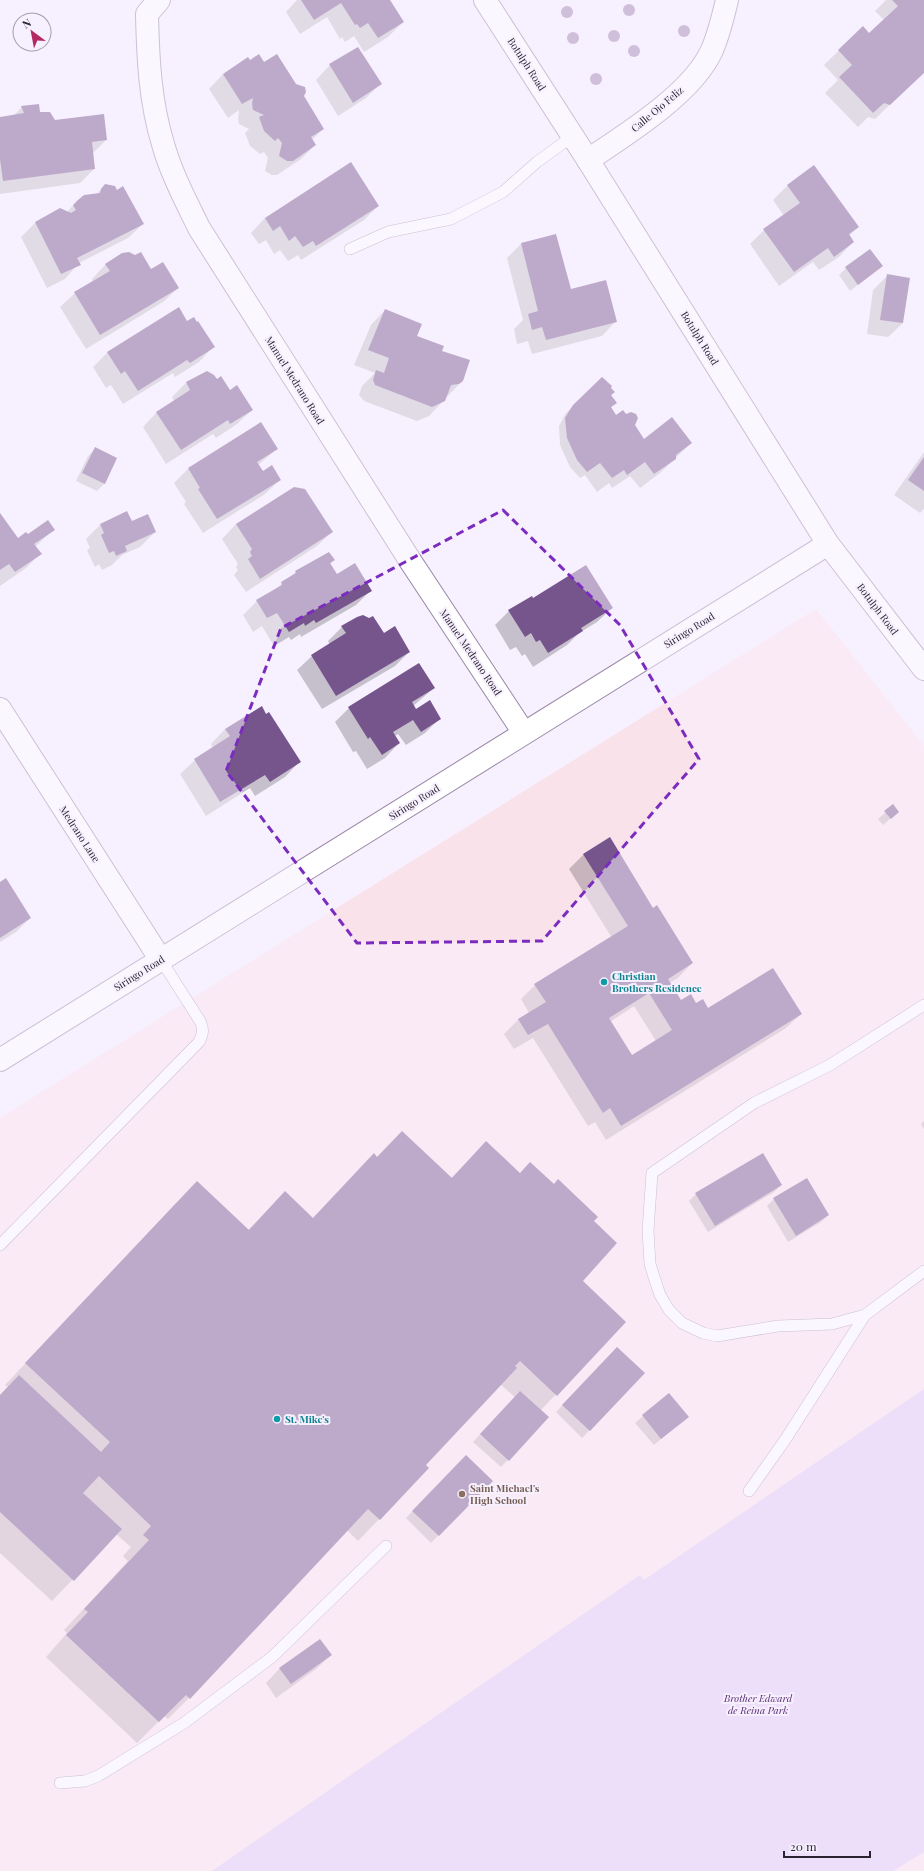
<svg xmlns="http://www.w3.org/2000/svg" width="924" height="1871" font-family="'Playfair Display',serif">
	<style>
		.education { fill: #fae2eb }
		.green { fill: #e0c7f4 }
		.shadow { fill: #0003; fill-rule: evenodd }
		.building { fill: #76558d; fill-rule: evenodd }
		.lines { fill: none; stroke-linecap: round; stroke-linejoin: round }
		.lane-casing { stroke: #9886a5; stroke-width: 12 }
		.street-casing { stroke: #9886a5; stroke-width: 24 }
		.secondary-casing { stroke: #9886a5; stroke-width: 24 }
		.lane { stroke: #fff; stroke-width: 11 }
		.street { stroke: #fff; stroke-width: 22 }
		.secondary { stroke: #fff; stroke-width: 22 }
		.tree { fill: #9f83b2 }
		.marked { fill: none; stroke: #7b2cbf; stroke-width: 3; stroke-dasharray: 8 5; stroke-linejoin: round }
		.culture-dot { fill: #0f9aa8; stroke: #f7f0fe; stroke-width: 1.5 }
		.education-dot { fill: #8d6e63; stroke: #f7f0fe; stroke-width: 1.5 }
		.labels { text-anchor: middle; dominant-baseline: central; stroke-width: 4; stroke-linejoin: round; paint-order: stroke }
		.street-label { font-size: 10px; fill: #2b2430; stroke: #f7f0fe }
		.culture-label { font-size: 10px; font-weight: bold; fill: #0d838f; stroke: #f7f0fe; text-anchor: start }
		.education-label { font-size: 10px; font-weight: bold; fill: #785e54; stroke: #f7f0fe; text-anchor: start }
		.park-label { font-size: 10px; font-style: italic; fill: #572a73; stroke: #f7f0fe }
	</style>
	<rect width="100%" height="100%" fill="#f7f0fe"/>
	<path class="education" d="M816 609 924 746V1871H0V1118Z"/>
	<path class="green" d="M924 1389V1852L893 1871H212L640 1575 644 1580Z"/>
	<path class="shadow" d="M297 0H389L403 22 388 37 364 52 354 36 345 42 342 37 340 39 327 17 300 34 286 12Z
		M886 0H924V72L875 119 868 117 858 127 825 93 838 80 824 65 863 27 869 34 884 20 875 11Z
		M249 62 264 63 303 96 323 129 312 140 315 145 301 159 277 175H272L265 171 268 158 264 152 260 154 250 146 245 133 249 129 239 124 238 119 239 110 228 118 209 89 223 74Z
		M330 65 380 84 366 98 338 116 316 80Z
		M22 107 106 140 92 154 94 169 80 183 0 194V118L13 116Z
		M351 164 378 206 364 220 301 260 298 255 288 261 280 250 274 254 266 240 259 244 251 233 265 218Z
		M105 185 143 224 128 238 79 263 65 279 47 288 21 237 35 223 60 209 67 212 78 200 96 195Z
		M788 185 858 227 849 236 853 242 839 257 819 270 813 262 779 286 750 244 764 230 784 216 773 200Z
		M555 235 570 290 616 321 602 336 532 354 528 341 517 344 514 329 523 320 507 258 521 244Z
		M106 264 151 270 178 288 163 302 86 349 60 307 75 293 93 282 92 279Z
		M882 266 850 291 839 275 846 268Z
		M887 276 903 323 888 337 867 334 873 290Z
		M179 309 187 322 213 347 199 362 175 377 173 373 123 404 111 385 106 388 93 367 107 353Z
		M385 310 416 336 441 351 462 381 429 416 417 421 364 401 359 395 362 386 375 373 354 365 371 325Z
		M207 372 252 410 237 424 216 438 213 434 166 464 143 427 157 412 174 401 172 397 186 383Z
		M610 388 614 392 611 396 616 402 610 408 616 416 635 414 637 421 634 425 643 441 691 443 660 473 640 488 630 476 612 488 609 483 597 492 585 475 580 478 570 467 560 445 559 426 566 413 583 396Z
		M95 449 104 484 97 491 76 481 88 456Z
		M277 449 258 465 262 472 280 480 265 494 203 533 184 504 186 502 174 483 188 469Z
		M924 452V509L920 513 894 495Z
		M294 488 332 532 317 546 246 592 234 575 238 570 236 567 238 564 222 539 236 524Z
		M127 513 132 523 155 532 140 547 122 555 112 565 102 570 99 564 95 567 87 550 90 548 86 539 100 525Z
		M0 514 17 539 53 530 35 547 40 554 26 568 0 586Z
		M334 560 330 564 337 575 370 591 356 605 301 637 300 634 291 640 289 637 274 646 262 626 253 632 243 615 257 601 273 591 296 572Z
		M533 600 612 608 597 622 579 633 567 645 533 667 525 654 522 656 516 647 510 650 495 625 509 611Z
		M342 627 383 634 409 652 395 666 322 709 297 670 312 656 330 645 328 641Z
		M434 688 413 706 416 711 440 718 425 733 406 745 398 734 395 736 399 743 385 758 367 769 356 751 353 752 335 722 349 708Z
		M225 729 299 762 285 777 255 796 250 788 206 816 180 774 195 760 213 748 211 744Z
		M893 806 898 812 883 825 878 819Z
		M584 854 653 909 692 963 678 978 669 983 681 1001 696 1004 708 1009 801 1014 786 1028 606 1140 595 1122 588 1126 533 1038 514 1049 504 1034 518 1020 529 1013 521 999 535 985 612 938 569 869ZM634 1006 656 1041 632 1056 610 1022Z
		M0 883 30 918 16 932 0 942Z
		M924 1121V1129L921 1124Z
		M486 1143 519 1174 592 1221 581 1281 625 1322 540 1411 548 1417 501 1467 473 1442 515 1397 500 1384 424 1465 428 1468 358 1541 347 1530 189 1698 168 1719 164 1716 137 1743 46 1657 67 1633 64 1630 128 1561 123 1556 131 1547 116 1534 52 1601 0 1553V1395L8 1387 5 1385 176 1203 248 1230 264 1214 312 1219 353 1176 377 1158 451 1178Z
		M781 1185 774 1192 708 1232 689 1201 696 1194Z
		M774 1199 828 1215 821 1222 788 1242 767 1206Z
		M610 1355 644 1373 582 1438 556 1412Z
		M669 1394 687 1417 654 1445 635 1423Z
		M466 1456 491 1481 431 1543 406 1518Z
		M331 1655 316 1669 276 1698 266 1683 280 1668Z"/>
	<path class="building" d="M301 0H390L404 22 378 38 368 23 360 28 357 24 355 25 341 3 314 20Z
		M892 0H924V73L890 105 884 103 873 113 839 77 852 65 838 50 863 26 869 33 898 6Z
		M358 47 382 84 353 103 329 64Z
		M259 54 264 62 277 54 296 84 305 87 306 92 304 96 324 129 311 137 316 145 293 161H287L279 156 282 143 278 138 275 141 264 131 259 117 264 115 253 110 252 104 253 98 242 104 223 74 248 57 250 60Z
		M39 104 40 112H50L55 120 104 114 107 140 92 142 95 169 3 181 0 159V117L24 113 21 106Z
		M351 162 379 206 316 246 313 241 303 247 295 236 289 241 280 226 273 231 265 218Z
		M814 165 859 227 849 234 854 242 834 257 828 248 794 272 763 229 800 203 787 185Z
		M105 184 115 186 117 190 123 186 144 224 77 258 81 265 61 274 35 222 60 208 71 213 76 210 73 205 78 200 84 195 100 193 101 189Z
		M556 234 571 289 606 280 617 322 546 340 542 327 532 330 528 314 538 311 521 243Z
		M870 249 883 266 858 285 845 267Z
		M129 252 135 255 141 252 151 269 163 262 179 288 100 335 74 292 110 271 105 264 122 253Z
		M887 274 910 278 903 323 880 320Z
		M179 307 187 321 194 317 197 322 198 321 215 347 190 363 187 360 138 391 125 371 121 374 107 352Z
		M385 309 422 324 417 336 444 346 442 351 470 360 463 381 459 384 451 385 445 401 432 407 375 385 373 380 376 370 384 373 389 358 368 350Z
		M207 371 214 375 217 379 221 376 230 390 237 385 253 410 230 424 228 420 181 450 156 412 190 390 186 382Z
		M602 377 612 386 611 388 615 392 611 395 617 403 611 407 616 415 623 410 626 414 631 412 636 414 638 418 635 425 644 439 672 417 692 443 676 455V459L654 474 645 462 627 475 624 470 612 478 600 463 587 472 577 460 567 438 565 418 573 405Z
		M261 422 278 449 257 462 263 471 272 465 281 480 217 519 198 489 200 488 188 468Z
		M95 447 117 458 105 484 82 473Z
		M924 457V491L908 480Z
		M294 487 305 489 333 532 260 579 248 559 252 556 250 552 252 549 236 524Z
		M127 511 132 521 148 514 156 532 125 546 127 551 116 556 114 551 109 553 101 535 104 533 100 524Z
		M0 513 18 538 26 532 28 534 48 520 55 530 34 544 42 554 15 572 9 564 0 570Z
		M329 552 335 560 330 563 337 574 355 563 372 591 316 623 314 620 305 626 304 623 289 632 277 613 267 618 256 600 282 585 281 582 296 573 295 571Z
		M586 565 613 608 581 628 583 631 548 653 540 640 536 642 531 633 525 637 508 610 532 596 533 598Z
		M363 615 369 618 373 616 384 633 395 626 410 652 336 696 311 655 346 633 341 626 357 617Z
		M419 663 435 688 412 702 416 709 430 700 441 719 421 732 413 720 393 732 400 743 382 755 370 737 368 739 348 707Z
		M262 706 266 714 269 712 301 762 270 782 265 775 220 802 194 759 230 736 225 729Z
		M893 804 899 812 891 819 884 811Z
		M610 837 653 908 657 905 693 963 668 979 681 1000 691 994 696 1003 703 999 708 1008 773 968 802 1014 621 1126 610 1108 603 1113 548 1024 528 1035 518 1019 546 1002 534 984 628 926 583 854ZM649 993 672 1030 632 1055 609 1018Z
		M6 878 31 918 0 938V882Z
		M402 1131 452 1178 486 1141 520 1173 530 1162 554 1184 558 1179 598 1217 594 1221 617 1243 583 1281 626 1322 557 1396 520 1361 515 1366 517 1368 426 1465 429 1468 380 1520 368 1509 190 1699 186 1695 159 1722 66 1635 88 1612 84 1609 149 1540 143 1535 151 1526 99 1476 83 1493 122 1529 74 1581 0 1512V1395L19 1375 101 1452 110 1442 25 1363 197 1181 249 1230 285 1191 313 1218 374 1153 377 1157Z
		M763 1153 782 1185 715 1226 695 1193Z
		M807 1178 829 1215 796 1236 773 1198Z
		M617 1347 645 1373 590 1431 562 1405Z
		M520 1391 549 1417 509 1461 480 1434Z
		M669 1393 689 1417 661 1439 642 1415Z
		M466 1455 493 1481 439 1536 412 1511Z
		M320 1639 332 1655 291 1684 279 1668Z"/>
	<g class="lines">
		<g class="lane-casing">
			<path id="lane" d="M350 249 388 232 451 219 503 192 537 162 573 136
				M924 1005 830 1065 754 1103 652 1173 648 1231 650 1264 655 1280 660 1295 669 1310 682 1323 703 1333 717 1336 778 1326 832 1324 865 1315 924 1271
				M0 1245 199 1042C203 1034 204 1029 200 1021L161 960
				M749 1491 785 1440 865 1315
				M60 1783 85 1781 98 1776 184 1723 272 1657 386 1546"/>
		</g>
		<g class="street-casing">
			<path id="street" d="M159 0 147 14C148 58 150 102 163 144 171 173 186 201 199 228L411 562 524 733
				M588 160C627 134 693 93 712 50 719 34 723 17 727 0
				M0 709 161 960"/>
		</g>
		<g class="secondary-casing">
			<path id="secondary" d="M485 0 588 160 828 544 924 669
				M0 1060 828 544"/>
		</g>
		<use href="#lane" class="lane"/>
		<use href="#street" class="street"/>
		<use href="#secondary" class="secondary"/>
	</g>
	<g class="tree">
		<circle cx="629" cy="10" r="6"/>
		<circle cx="567" cy="12" r="6"/>
		<circle cx="684" cy="31" r="6"/>
		<circle cx="614" cy="36" r="6"/>
		<circle cx="573" cy="38" r="6"/>
		<circle cx="634" cy="51" r="6"/>
		<circle cx="596" cy="79" r="6"/>
	</g>
	<path d="M0 0H924V1871H0ZM503 510 620 625 699 759 542 941 357 943 226 771 281 628Z" fill="#f7f0fe" fill-opacity=".55" fill-rule="evenodd"/>
	<path class="marked" d="M503 510 620 625 699 759 542 941 357 943 226 771 281 628Z"/>
	<g class="culture-dot">
		<circle cx="604" cy="982" r="4"/>
		<circle cx="277" cy="1419" r="4"/>
	</g>
	<circle class="education-dot" cx="462" cy="1494" r="4"/>
	<g class="labels">
		<g class="street-label">
			<text transform="translate(527 64) rotate(57)">Botulph Road</text>
			<text transform="translate(657 109) rotate(-40)">Calle Ojo Feliz</text>
			<text transform="translate(700 338) rotate(58)">Botulph Road</text>
			<text transform="translate(295 380) rotate(58)">Manuel Medrano Road</text>
			<text transform="translate(878 609) rotate(53)">Botulph Road</text>
			<text transform="translate(689 630) rotate(-32)">Siringo Road</text>
			<text transform="translate(471 652) rotate(56)">Manuel Medrano Road</text>
			<text transform="translate(414 802) rotate(-32)">Siringo Road</text>
			<text transform="translate(80 834) rotate(57)">Medrano Lane</text>
			<text transform="translate(139 973) rotate(-32)">Siringo Road</text>
		</g>
		<g class="culture-label">
			<text x="612" y="976">Christian<tspan x="612" dy="12">Brothers Residence</tspan></text>
			<text x="285" y="1419">St. Mike's</text>
		</g>
		<g class="education-label">
			<text x="470" y="1488">Saint Michael's<tspan x="470" dy="12">High School</tspan></text>
		</g>
		<g class="park-label">
			<text x="758" y="1698">Brother Edward<tspan x="758" dy="12">de Reina Park</tspan></text>
		</g>
	</g>
	<g transform="translate(32 32) rotate(328)"><circle r="19" fill="#f7f0fe" stroke="#a59eac"/>
	<path d="M0-3L7 15L0 10L-7 15Z" fill="#b42862"/>
	<text y="-6" font-size="11" font-weight="bold" text-anchor="middle" fill="#2b2430">N</text>
	</g>
	<path d="M784 1851v6h86v-6" fill="none" stroke="#2b2430" stroke-width="2"/>
	<text x="790" y="1851" font-size="12" fill="#2b2430" stroke="#f7f0fe" stroke-width="3" paint-order="stroke">20 m</text>
</svg>
